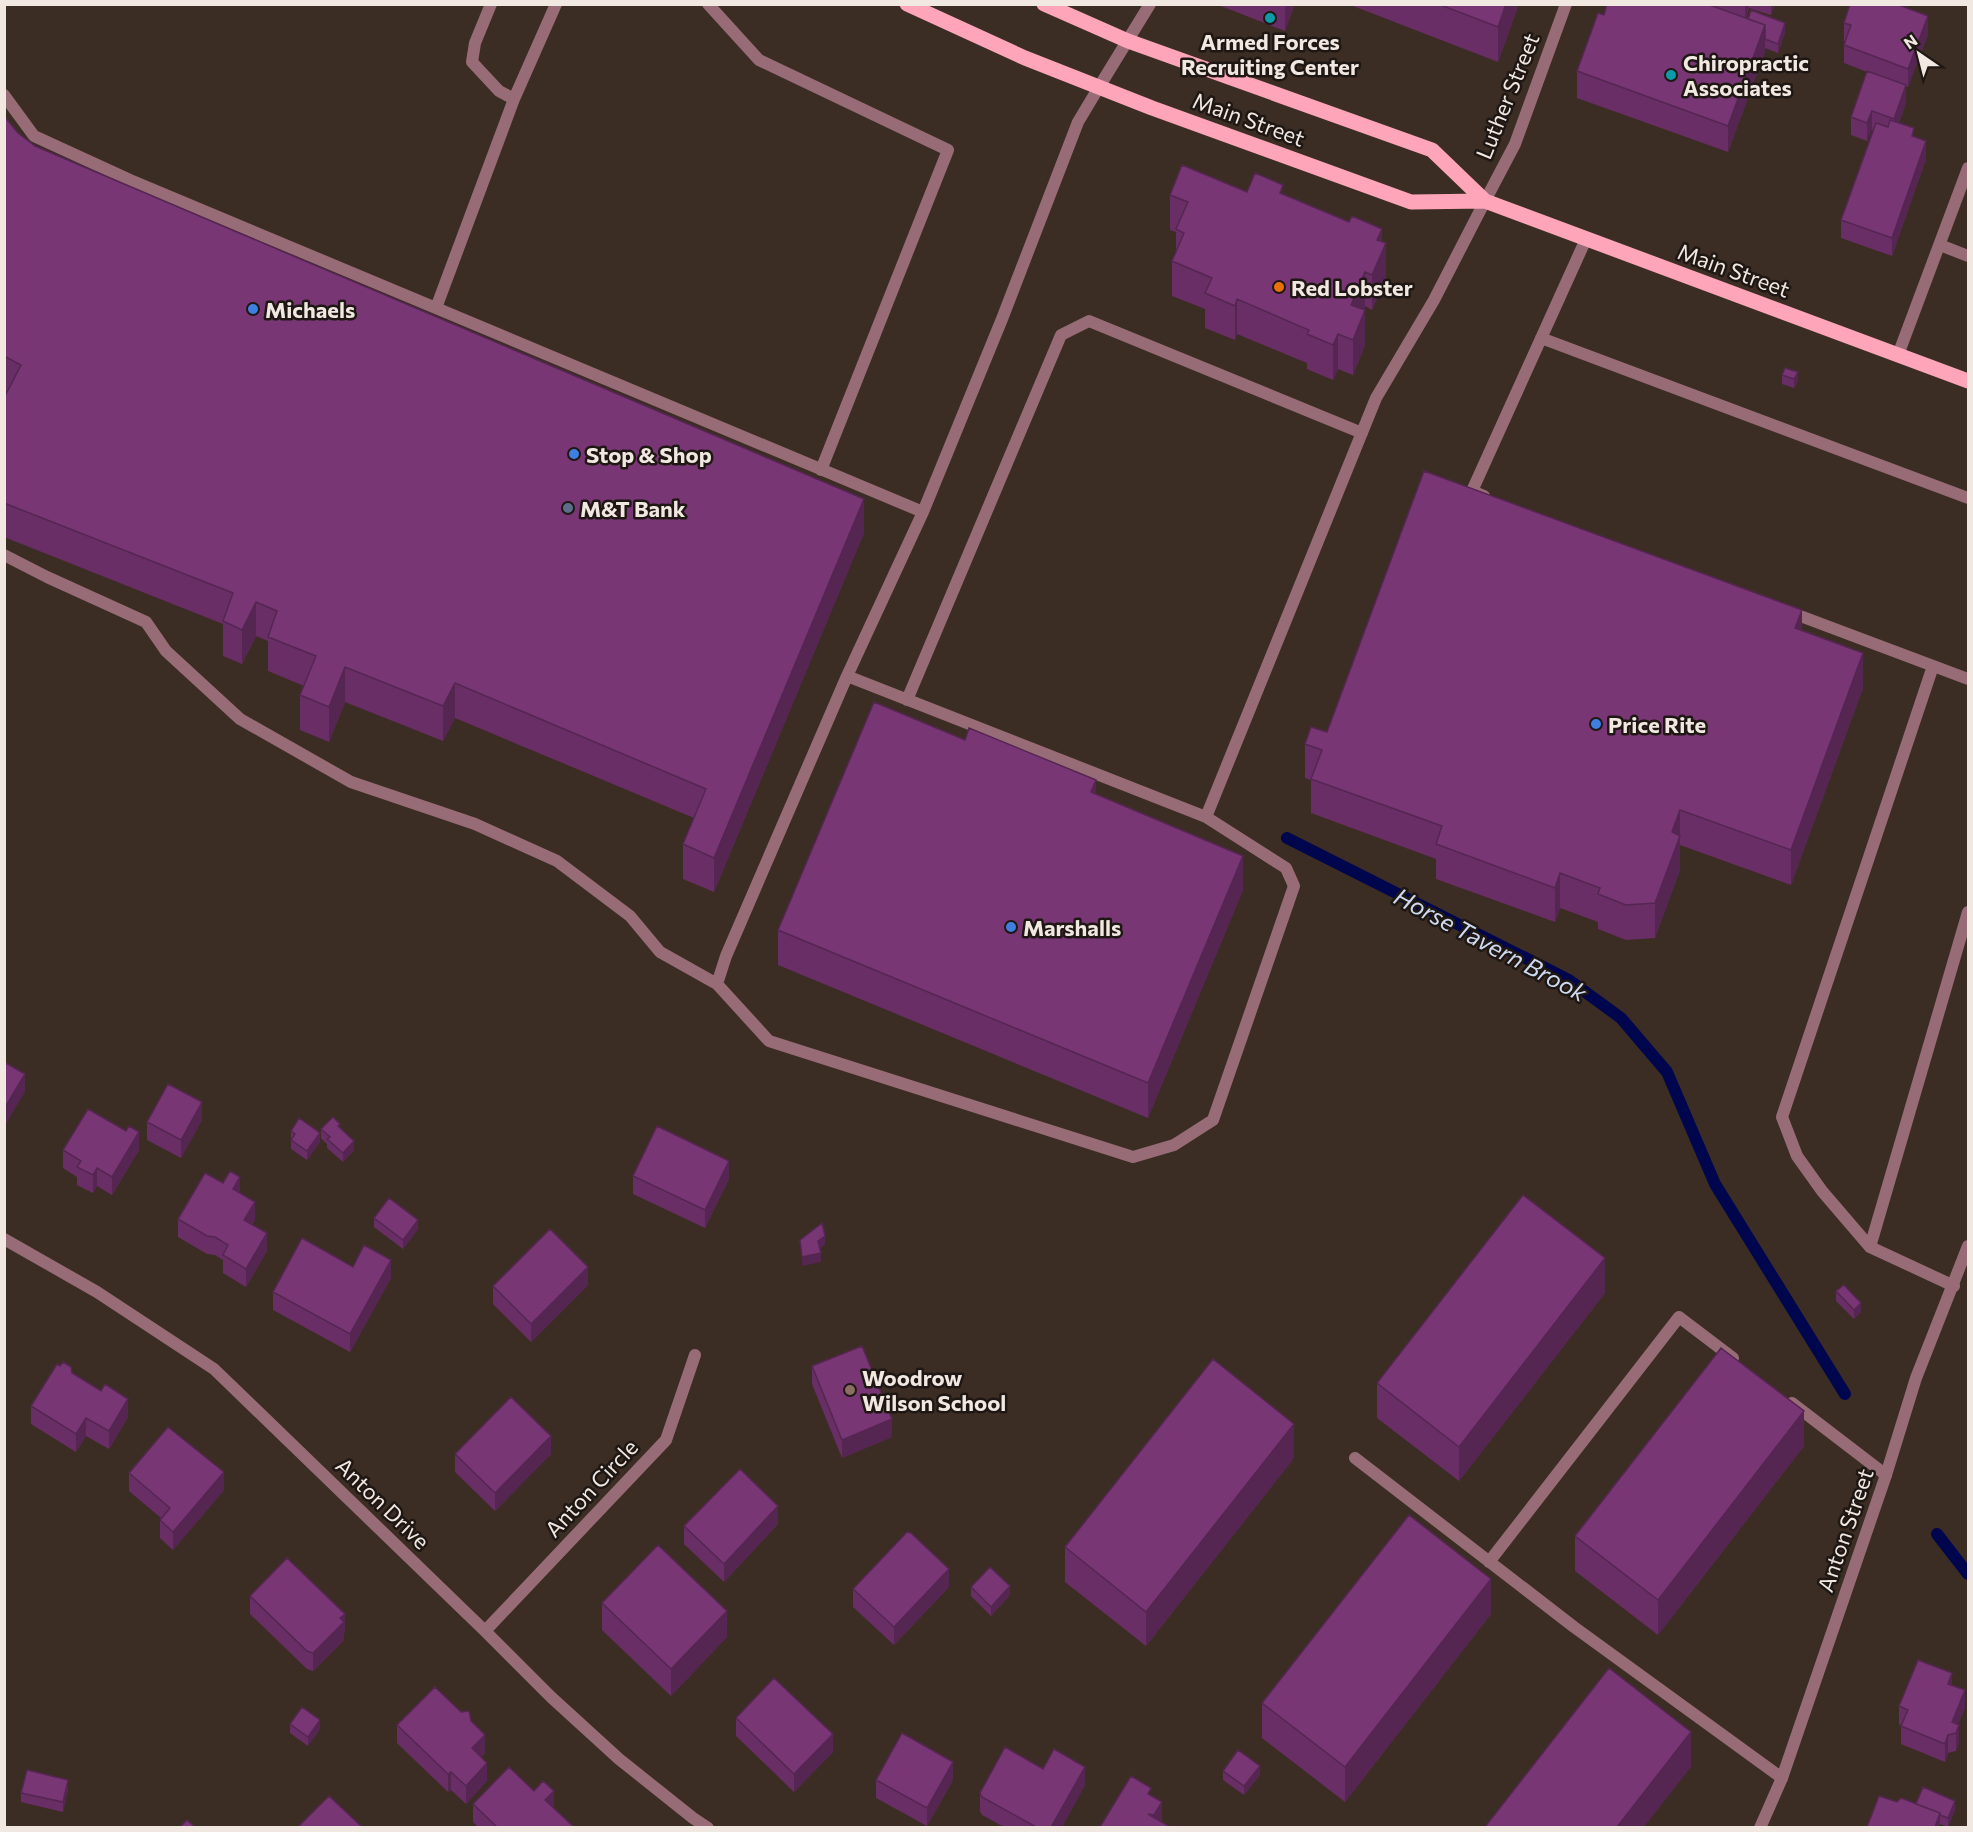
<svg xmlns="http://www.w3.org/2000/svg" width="1973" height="1832" font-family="Commissioner,sans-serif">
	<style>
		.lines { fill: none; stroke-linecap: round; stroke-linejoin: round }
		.stream { stroke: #00064d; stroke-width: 12 }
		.service { stroke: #986c76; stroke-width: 12 }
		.minor { stroke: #986c76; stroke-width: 12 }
		.tertiary { stroke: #986c76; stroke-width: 12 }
		.primary { stroke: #fea5ba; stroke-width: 15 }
		.wall { fill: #682e65 }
		.shaded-wall { fill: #552652 }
		.building { fill: #793675; stroke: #552652; stroke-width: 1.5 }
		.culture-dot { fill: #0f9aa8; stroke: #1e1713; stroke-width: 2 }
		.food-dot { fill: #e8710a; stroke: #1e1713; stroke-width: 2 }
		.shop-dot { fill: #3f7fe0; stroke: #1e1713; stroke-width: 2 }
		.service-dot { fill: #5c6f8a; stroke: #1e1713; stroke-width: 2 }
		.education-dot { fill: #8d6e63; stroke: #1e1713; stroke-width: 2 }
		.labels { text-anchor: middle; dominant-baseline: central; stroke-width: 5; stroke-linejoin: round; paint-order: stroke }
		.poi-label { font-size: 22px; font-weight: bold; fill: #f1e8e2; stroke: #1e1713; text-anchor: start }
		.street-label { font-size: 22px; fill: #f1e8e2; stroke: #1e1713 }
		.water-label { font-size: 24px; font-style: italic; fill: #cdd9ed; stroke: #1e1713 }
	</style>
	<rect width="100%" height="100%" fill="#3c2d24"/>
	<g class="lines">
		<path class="stream" d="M1287 838 1569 980 1621 1018 1667 1072 1715 1184 1845 1394
			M1937 1534 1968 1574"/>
		<path class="service" d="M491 4 475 43 472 62 499 91 514 99
			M708 4 759 60 948 150 821 470
			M1099 87 1078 122 1002 319 923 512 847 676 726 956 717 984 769 1041 1133 1157 1174 1145 1213 1120 1294 886 1286 868 1206 817
			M4 95 34 136 130 180 923 512
			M1940 245 1968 256
			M436 308 514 99 556 4
			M1541 338 1968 498
			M1484 496 1472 491 1586 239
			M4 555 47 577 146 622 166 651 240 719 351 782 475 824 557 861 630 916 660 952 717 984
			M1787 611 1968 679
			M1933 666 1782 1117 1797 1156 1822 1191 1870 1247 1954 1286
			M847 676 1206 817 1376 398 1434 300 1485 201
			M907 700 1061 335 1089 321 1362 433
			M1870 1247 1968 912
			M1792 1403 1886 1475
			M1355 1458 1574 1627 1782 1778
			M1489 1562 1679 1317 1733 1358"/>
		<path class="minor" d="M1099 87 1150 4
			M1485 201 1515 144 1566 4
			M1898 355 1968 168
			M4 1239 97 1292 214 1369 485 1631 551 1697 619 1759 693 1818 708 1828
			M485 1631 666 1440 695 1355"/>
		<path class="tertiary" d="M1760 1828 1782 1778 1886 1475 1916 1378 1968 1246"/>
		<path class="primary" d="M907 4 1025 58 1152 108 1411 202 1485 201 1968 381
			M1044 4 1128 41 1432 150 1485 201"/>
	</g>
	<path class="wall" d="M1216 4H1295L1285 31Z
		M1348 4H1519L1498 62Z
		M1607 4H1775L1771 15 1749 8 1746 18 1785 32 1778 53 1765 48V52L1728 152 1577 98V71L1604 15Z
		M1844 23 1928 34 1908 87 1906 86V103L1899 123 1914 137 1926 159 1892 256 1841 238V220L1873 130 1872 129 1867 141 1851 135V117L1867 72 1844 63V45L1845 41H1844Z
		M4 116 18 133 35 146 864 533 714 892 683 879V844L694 818 455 718 443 741 345 702 329 742 317 737 300 730V695L304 686 268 671V641L256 636 242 664 223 656V624L4 537V398L8 392 4 390Z
		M1247 192 1283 194 1382 242 1386 278 1372 310 1365 306 1364 310 1365 345 1353 375 1338 369 1333 380 1307 369V363L1237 334 1235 340 1205 328V309L1172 296V261L1176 251V232L1170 230V195Z
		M1782 375 1798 381 1794 388 1782 384Z
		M1802 630 1863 688 1791 885 1680 845V870L1655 938 1626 940 1598 929V922L1560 908 1555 922 1436 879V859L1311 813V780L1305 778V744L1327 732Z
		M1243 890 1148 1118 778 965V930Z
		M202 1120 181 1158 147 1140V1122Z
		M321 1129H340L354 1150 343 1162 327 1148V1144L321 1138Z
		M291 1131 320 1142 307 1160 291 1149Z
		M63 1150H139L112 1195 97 1186 93 1193 77 1185V1177L63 1168Z
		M633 1176 729 1179 705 1228 633 1194Z
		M240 1193 255 1220 252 1225 267 1251 246 1287 223 1273V1260L215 1255 207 1254 178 1237V1219Z
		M374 1218 418 1229 403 1249 374 1227Z
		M391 1278 350 1352 273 1310V1292Z
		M588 1285 531 1342 493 1304V1286Z
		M1836 1291 1861 1312 1854 1319 1836 1301Z
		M1605 1293 1459 1481 1377 1418V1383Z
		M812 1366 892 1437 842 1458 812 1384Z
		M72 1373 128 1417 109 1449 86 1436 76 1452 31 1424V1406Z
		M1804 1446 1658 1635 1575 1571V1536Z
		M455 1454H551L495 1511 455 1472Z
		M1294 1458 1146 1646 1065 1582V1547Z
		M129 1473 224 1490 173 1550 160 1538V1520L161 1518 129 1491Z
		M778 1524 724 1582 684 1544V1526Z
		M949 1587 894 1645 853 1607V1589Z
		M971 1587 1010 1595 991 1616 971 1596Z
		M250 1596 345 1632 344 1633V1640L313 1671 307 1669 250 1614Z
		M602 1603 727 1637 671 1696 602 1630Z
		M1491 1614 1345 1802 1262 1738V1703Z
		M1952 1686 1965 1708 1958 1724 1959 1743 1956 1751 1948 1753 1945 1762 1901 1744V1725L1899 1724V1706Z
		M736 1718 833 1752 794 1792 736 1736Z
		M471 1721 485 1753 481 1757 487 1781 466 1804 451 1790 448 1792 397 1743V1725Z
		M290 1724 320 1729 308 1746 290 1733Z
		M1043 1769 1085 1785 1062 1827H1004L982 1815 980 1811V1793Z
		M1223 1771 1260 1775 1244 1795 1223 1780Z
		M876 1780H953L927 1826 876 1798Z
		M68 1789 63 1812 21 1802V1793Z
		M473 1804 554 1809 574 1827H478L473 1822Z
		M1916 1804 1955 1810 1948 1827 1940 1824V1827Z"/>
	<path class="shaded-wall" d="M1285 4H1295L1285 31Z
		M1506 4H1519L1498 62V27Z
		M1745 4H1749V8L1745 19Z
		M1771 4H1775L1771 15Z
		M1928 16V34L1908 87V69Z
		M1785 23V32L1778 53V44Z
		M1765 25V52L1728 152V126Z
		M1906 85V103L1894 137V119Z
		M1872 111V129L1867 141V123Z
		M1926 141V159L1892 256V238Z
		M1382 229V252L1386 243V278L1372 310V275L1377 240Z
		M1365 272V306L1351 339V305Z
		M1237 299V334L1235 340V306Z
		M1365 310V345L1353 375V340Z
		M1338 334V369L1333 380V345Z
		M1798 372V381L1794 388V379Z
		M864 499V533L714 892V858Z
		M256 602V636L242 664V630Z
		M1802 610V645L1795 628Z
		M1863 653V688L1791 885V850Z
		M345 667V702L329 742V707Z
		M455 683V718L443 741V706Z
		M1096 780V815L1091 792Z
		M1680 810V870L1655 938V903L1672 832Z
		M1243 856V890L1148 1118V1083Z
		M1560 873V908L1555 922V888Z
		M25 1074V1092L4 1127V1109Z
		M202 1102V1120L181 1158V1140Z
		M139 1132V1150L112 1195V1177Z
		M320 1133V1142L307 1160V1151Z
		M354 1141V1150L343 1162V1153Z
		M729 1161V1179L705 1228V1210Z
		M97 1168V1186L93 1193V1175Z
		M240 1177V1195L233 1189Z
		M255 1202V1220L244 1238V1220Z
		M418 1220V1229L403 1249V1240Z
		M267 1233V1251L246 1287V1269Z
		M825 1236V1245L818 1250V1241Z
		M821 1253V1262L802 1266V1257Z
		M1605 1258V1293L1459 1481V1447Z
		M391 1260V1278L350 1352V1334Z
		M588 1267V1285L531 1342V1324Z
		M1861 1303V1312L1854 1319V1310Z
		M128 1399V1417L109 1449V1431Z
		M1804 1411V1446L1658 1635V1600Z
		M86 1418V1436L76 1452V1434Z
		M892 1419V1437L842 1458V1440Z
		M1294 1424V1458L1146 1646V1612Z
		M551 1436V1454L495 1511V1493Z
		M224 1472V1490L173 1550V1532Z
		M778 1506V1524L724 1582V1564Z
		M949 1569V1587L894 1645V1627Z
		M1491 1579V1614L1345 1802V1767Z
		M1010 1586V1595L991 1616V1607Z
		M727 1611V1637L671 1696V1669Z
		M345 1614V1632L344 1633V1640L313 1671V1653Z
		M1952 1673V1691L1948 1684Z
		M1965 1690V1708L1954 1733 1952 1722Z
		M320 1720V1729L308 1746V1737Z
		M1959 1725V1743L1956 1751V1733Z
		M1691 1732V1767L1644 1827H1617Z
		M833 1734V1752L794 1792V1774Z
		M485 1735V1753L472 1766V1748Z
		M1948 1735V1753L1945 1762V1744Z
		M953 1762V1780L927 1826V1808Z
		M487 1763V1781L466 1804V1786Z
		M1260 1766V1775L1244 1795V1786Z
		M1085 1767V1785L1062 1827H1051Z
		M451 1772V1790L448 1792V1774Z
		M68 1780V1789L63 1812V1802Z
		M554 1791V1809L545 1800Z
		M1955 1801V1810L1948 1827V1818Z
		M1162 1802V1820L1158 1827H1154V1815Z
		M1940 1813V1827H1935Z"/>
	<path class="building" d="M1438 4H1506L1498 27Z
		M1607 4H1707L1765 25 1728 126 1577 71 1598 13 1604 15Z
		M1850 4H1896L1928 16 1908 69 1844 45 1851 25 1844 23Z
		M1751 10 1785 23 1778 44 1765 39V25L1748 19Z
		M1867 71 1906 85 1894 119 1872 111 1867 123 1851 117Z
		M4 116 18 133 35 146 864 499 714 858 683 844 706 789 455 683 443 706 345 667 329 707 317 702 300 695 316 656 268 637 277 611 256 602 242 630 223 621 233 593 4 503V398L21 365 4 356Z
		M1890 120 1914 128 1912 136 1926 141 1892 238 1841 220 1876 123 1888 127Z
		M1182 165 1247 192 1255 173 1283 185 1280 193 1349 222 1352 216 1382 229 1377 240 1386 243 1372 275 1365 272 1351 305 1365 310 1353 340 1338 334 1333 345 1307 334 1309 330 1237 299 1235 306 1205 293 1212 278 1172 261 1184 233 1176 229 1188 202 1170 195Z
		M1785 368 1798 372 1794 379 1782 375Z
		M1424 471 1802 610 1795 628 1863 653 1791 850 1680 810 1672 832 1680 836 1655 903 1626 905 1598 894 1600 888 1560 873 1555 888 1436 844 1442 826 1311 779 1322 750 1305 744 1311 727 1327 732Z
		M874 702 965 740 969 728 1096 780 1091 792 1243 856 1148 1083 778 930Z
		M4 1062 25 1074 4 1109Z
		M168 1084 202 1102 181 1140 147 1122Z
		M88 1109 126 1131 129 1126 139 1132 112 1177 97 1168 93 1175 77 1167 81 1161 63 1150Z
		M333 1117 340 1124 338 1126 354 1141 343 1153 327 1139 330 1137 321 1129Z
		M299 1118 320 1133 307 1151 291 1140 295 1134 291 1131Z
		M657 1126 729 1161 705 1210 633 1176Z
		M230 1171 240 1177 233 1189 255 1202 244 1220 267 1233 246 1269 223 1255 228 1245 215 1237 207 1236 178 1219 205 1173 223 1183Z
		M1523 1195 1605 1258 1459 1447 1377 1383Z
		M389 1198 418 1220 403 1240 374 1218Z
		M822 1223 825 1236 818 1241 821 1253 802 1257 800 1240Z
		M550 1229 588 1267 531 1324 493 1286Z
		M302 1238 353 1267 364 1245 391 1260 350 1334 273 1292Z
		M1844 1285 1861 1303 1854 1310 1836 1291Z
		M862 1346 892 1419 842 1440 812 1366Z
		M1721 1348 1804 1411 1658 1600 1575 1536Z
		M1213 1359 1294 1424 1146 1612 1065 1547Z
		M63 1362 71 1367 72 1373 101 1391 105 1384 128 1399 109 1431 86 1418 76 1434 31 1406 57 1364 60 1366Z
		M511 1397 551 1436 495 1493 455 1454Z
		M168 1427 224 1472 173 1532 160 1520 170 1508 129 1473Z
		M740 1469 778 1506 724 1564 684 1526Z
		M1409 1515 1491 1579 1345 1767 1262 1703Z
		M907 1532 911 1533 949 1569 894 1627 853 1589Z
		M658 1545 727 1611 671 1669 602 1603Z
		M287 1558 345 1614 340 1618 344 1622 313 1653 307 1651 250 1596Z
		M990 1567 1010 1586 991 1607 971 1587Z
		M1918 1660 1952 1673 1948 1684 1965 1690 1952 1722 1959 1725 1956 1733 1948 1735 1945 1744 1901 1726 1908 1710 1899 1706Z
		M1609 1668 1691 1732 1617 1827H1485Z
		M774 1678 833 1734 794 1774 736 1718Z
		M435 1687 461 1712 469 1711 471 1721 485 1735 472 1748 487 1763 466 1786 451 1772 448 1774 397 1725Z
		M302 1707 320 1720 308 1737 290 1724Z
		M902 1733 953 1762 927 1808 876 1780Z
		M1005 1747 1043 1769 1054 1749 1085 1767 1051 1827H1036L982 1797 980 1793Z
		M1238 1750 1260 1766 1244 1786 1223 1771Z
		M509 1767 534 1791 543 1781 554 1791 545 1800 574 1827H497L473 1804Z
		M27 1770 68 1780 63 1802 21 1793Z
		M1131 1776 1151 1788 1148 1794 1162 1802 1154 1815 1148 1814 1170 1827H1100Z
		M1923 1787 1955 1801 1948 1818 1940 1815V1813L1916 1804Z
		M329 1796 362 1827H298Z
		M1879 1796 1897 1802 1901 1798 1940 1813 1935 1827H1867Z
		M187 1820 195 1827H180Z"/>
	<g class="culture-dot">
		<circle cx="1270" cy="18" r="6"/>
		<circle cx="1671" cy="75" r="6"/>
	</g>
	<circle class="food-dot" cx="1279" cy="287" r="6"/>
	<g class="shop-dot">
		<circle cx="253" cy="309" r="6"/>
		<circle cx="574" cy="454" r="6"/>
		<circle cx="1596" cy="724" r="6"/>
		<circle cx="1011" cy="927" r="6"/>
	</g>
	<circle class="service-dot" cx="568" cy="508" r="6"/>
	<circle class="education-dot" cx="850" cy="1390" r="6"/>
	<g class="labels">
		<g class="poi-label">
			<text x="1270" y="41" text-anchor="middle">Armed Forces<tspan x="1270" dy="25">Recruiting Center</tspan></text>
			<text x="1683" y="62">Chiropractic<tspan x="1683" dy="25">Associates</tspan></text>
			<text x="1291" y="287">Red Lobster</text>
			<text x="265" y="309">Michaels</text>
			<text x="586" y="454">Stop &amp; Shop</text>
			<text x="580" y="508">M&amp;T Bank</text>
			<text x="1608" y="724">Price Rite</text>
			<text x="1023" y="927">Marshalls</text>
			<text x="862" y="1377">Woodrow<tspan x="862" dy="25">Wilson School</tspan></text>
		</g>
		<g class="street-label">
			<text transform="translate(1507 96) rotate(-68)">Luther Street</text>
			<text transform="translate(1249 119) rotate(20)">Main Street</text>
			<text transform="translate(1734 270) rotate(20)">Main Street</text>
			<text transform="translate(591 1488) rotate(-47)">Anton Circle</text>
			<text transform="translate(383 1503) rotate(44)">Anton Drive</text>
			<text transform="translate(1845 1530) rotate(-71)">Anton Street</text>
		</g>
		<g class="water-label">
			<text transform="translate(1491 944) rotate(28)">Horse Tavern Brook</text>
		</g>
	</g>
	<rect width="1973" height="1832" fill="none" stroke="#f1e8e2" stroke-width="12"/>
	<g transform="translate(1919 54) rotate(325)" stroke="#1e1713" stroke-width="4.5" paint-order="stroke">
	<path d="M0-4.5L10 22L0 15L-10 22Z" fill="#f1e8e2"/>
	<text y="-9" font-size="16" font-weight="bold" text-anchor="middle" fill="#f1e8e2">N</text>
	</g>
</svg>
